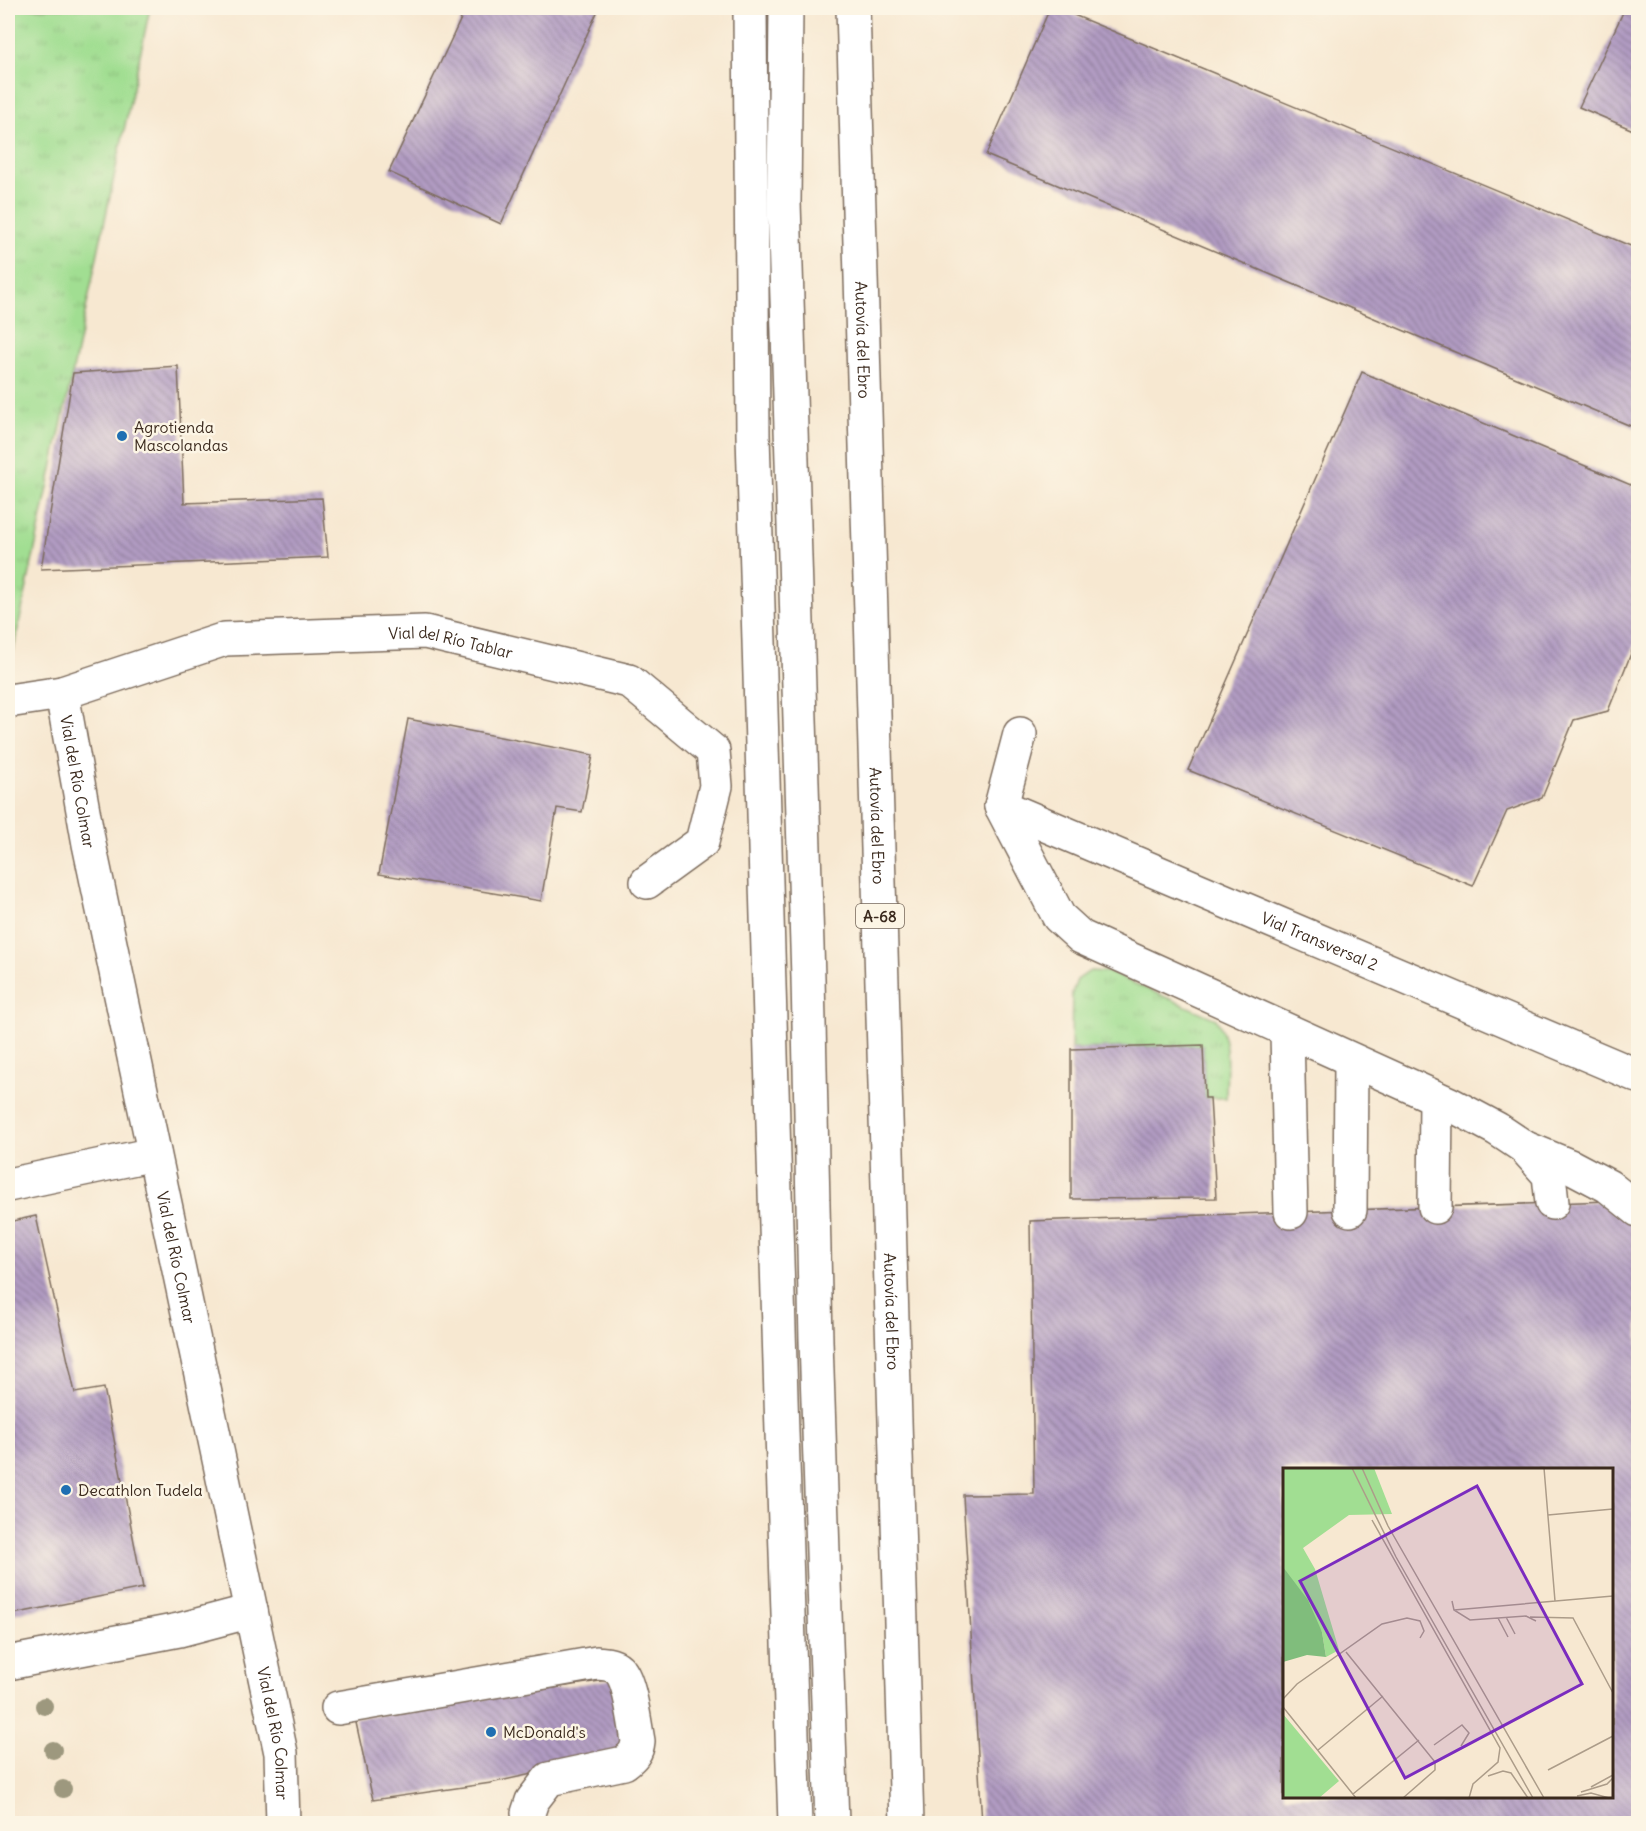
<svg xmlns="http://www.w3.org/2000/svg" width="1646" height="1831" font-family="Delius,sans-serif">
	<style>
		.grass { fill: url(#grass-tufts); stroke: #6e8458; stroke-width: 1.5 }
		.building { fill: url(#building-back-hatch); fill-rule: evenodd }
		.lines { fill: none; stroke-linecap: round; stroke-linejoin: round }
		.minor-casing { stroke: #7d6c5d; stroke-width: 36 }
		.highway-casing { stroke: #7d6c5d; stroke-width: 36 }
		.minor { stroke: #fff; stroke-width: 33 }
		.highway { stroke: #fff; stroke-width: 33 }
		.tree { fill: #9d987e }
		.poi-dot { fill: #1f6fb2; stroke: #fcf5e5; stroke-width: 2 }
		.labels { text-anchor: middle; dominant-baseline: central; stroke-width: 5; stroke-linejoin: round; paint-order: stroke }
		.shield { fill: #fcf5e5; stroke: #75675a; stroke-width: 1.5 }
		.shield-label { font-size: 15px; font-weight: bold; fill: #3b2a1e }
		.street-label { font-size: 16px; fill: #3b2a1e; stroke: #fcf5e5 }
		.poi-label { font-size: 16px; fill: #3b2a1e; stroke: #fcf5e5; text-anchor: start }
		.inset-road { fill: none; stroke: #ac9c89; stroke-width: 1.5 }
		.view { fill: #7b2cbf; fill-opacity: 0.15; stroke: #7b2cbf; stroke-width: 3 }
		.inset-edge { fill: none; stroke: #3b2a1e; stroke-width: 3 }
	</style>
	<defs>
		<pattern id="grass-tufts" width="24" height="20" patternUnits="userSpaceOnUse" patternTransform="scale(1.5)"><rect width="24" height="20" fill="#a1de92"/><path d="M3 7l-1-3M5 7V3M7 7l1-3M15 17l-1-3M17 17v-4M19 17l1-3" fill="none" stroke="#8cbf7d"/></pattern>
		<pattern id="building-back-hatch" width="6" height="6" patternUnits="userSpaceOnUse" patternTransform="scale(1.5)"><rect width="6" height="6" fill="#b19bc2"/><path d="M-1 5l2 2M0 0l6 6M5-1l2 2" fill="none" stroke="#917f9d"/></pattern>
	</defs>
	<rect width="100%" height="100%" fill="#fcf5e5"/>
	<filter id="ink" filterUnits="userSpaceOnUse"><feTurbulence type="fractalNoise" baseFrequency=".0167" numOctaves="2"/><feDisplacementMap in="SourceGraphic" scale="12" xChannelSelector="R" yChannelSelector="G"/><feConvolveMatrix kernelMatrix="1 2 1 2 8 2 1 2 1" color-interpolation-filters="sRGB"/></filter>
	<filter id="wash" filterUnits="userSpaceOnUse"><feTurbulence type="fractalNoise" baseFrequency=".008" numOctaves="4" result="noise"/><feDisplacementMap in="SourceGraphic" scale="24" xChannelSelector="R" yChannelSelector="G"/><feGaussianBlur stdDeviation="1.35" result="paint"/><feColorMatrix in="noise" values="0 0 0 0 0 0 0 0 0 0 0 0 0 0 0 0 0 1.4 0 .05"/><feComposite in="paint" operator="in"/></filter>
	<g filter="url(#wash)">
		<rect width="100%" height="100%" fill="#f7e8d1"/>
		<path class="grass" d="M8 8H150L13 652H8Z
			M1090 971 1108 972 1216 1019C1231 1041 1226 1073 1226 1098H1205L1203 1045 1071 1049 1072 993 1077 980Z"/>
		<g id="blocks">
			<path class="building" d="M466 8H599L501 224 389 172Z
				M1050 8H1057L1638 249V429L986 155Z
				M1625 8H1638V132L1579 107Z
				M178 366 184 503 322 498 328 557 41 569 73 373Z
				M1362 372 1638 488V636L1608 711 1574 720 1542 798 1507 811 1473 886 1188 770Z
				M408 719 593 755 582 812 557 808 541 901 379 874Z
				M1203 1045 1205 1098H1210L1216 1198 1071 1199V1049Z
				M1609 1201 1638 1226V1824H982L963 1495 1034 1494 1030 1221ZM1284 1470H1612V1796H1284Z
				M36 1216 75 1393 104 1388 143 1588 8 1615V1222Z
				M613 1679 628 1753 491 1783 373 1800 355 1718Z"/>
		</g>
	</g>
	<g filter="url(#ink)">
		<use href="#blocks" fill-opacity="0" stroke="#7d6c5d" stroke-width="1.5"/>
		<g class="lines">
			<g class="minor-casing">
				<g id="minor">
					<path id="s1" d="M62 693 89 844 281 1753 283 1824"/>
					<path id="s2" d="M8 701 62 693 225 639 425 632 629 681 713 751 716 786 702 842 647 882"/>
					<path d="M1020 734 1001 806 1059 917 1081 937 1450 1104 1497 1129 1524 1147 1549 1175 1552 1203"/>
					<path id="s3" d="M1001 806 1638 1076"/>
					<path d="M1287 1032 1291 1212"/>
					<path d="M1528 1149 1572 1167 1608 1186 1638 1210"/>
					<path d="M8 1185 154 1154"/>
					<path d="M1435 1207 1436 1098"/>
					<path d="M1350 1210 1351 1060"/>
					<path d="M8 1663 179 1630 251 1611"/>
					<path d="M338 1708 597 1663C605 1664 615 1664 620 1671 630 1682 635 1725 638 1741 637 1752 633 1756 624 1763L549 1779 532 1801 528 1813"/>
				</g>
			</g>
			<g class="highway-casing">
				<g id="highway">
					<path d="M750 8 753 435 782 1432 795 1824"/>
					<path d="M786 8 784 202 808 978 816 1341 832 1824"/>
					<path id="s4" d="M853 8 907 1824"/>
				</g>
			</g>
			<use href="#minor" class="minor"/>
			<use href="#highway" class="highway"/>
		</g>
		<g class="tree">
			<circle cx="44" cy="1706" r="9"/>
			<circle cx="53" cy="1750" r="9"/>
			<circle cx="63" cy="1789" r="9"/>
		</g>
	</g>
	<g class="poi-dot">
		<circle cx="122" cy="436" r="6"/>
		<circle cx="66" cy="1490" r="6"/>
		<circle cx="491" cy="1732" r="6"/>
	</g>
	<g class="labels">
		<rect class="shield" x="856" y="904" width="48" height="24" rx="4.5"/>
		<g class="shield-label">
			<text x="880" y="916">A-68</text>
		</g>
		<g class="street-label">
			<text stroke="none"><textPath href="#s4" startOffset="332">Autovía del Ebro</textPath></text>
			<text stroke="none"><textPath href="#s2" startOffset="453">Vial del Río Tablar</textPath></text>
			<text stroke="none"><textPath href="#s1" startOffset="90">Vial del Río Colmar</textPath></text>
			<text stroke="none"><textPath href="#s4" startOffset="818">Autovía del Ebro</textPath></text>
			<text stroke="none"><textPath href="#s3" startOffset="346">Vial Transversal 2</textPath></text>
			<text stroke="none"><textPath href="#s1" startOffset="576">Vial del Río Colmar</textPath></text>
			<text stroke="none"><textPath href="#s4" startOffset="1304">Autovía del Ebro</textPath></text>
			<text stroke="none"><textPath href="#s1" startOffset="1062">Vial del Río Colmar</textPath></text>
		</g>
		<g class="poi-label">
			<text x="134" y="427">Agrotienda<tspan x="134" dy="18">Mascolandas</tspan></text>
			<text x="78" y="1490">Decathlon Tudela</text>
			<text x="503" y="1732">McDonald's</text>
		</g>
	</g>
	<g transform="translate(1283 1468)">
		<rect width="330" height="330" fill="#f7e8d1"/>
		<path d="M0 0H91L109 46 66 47 20 80 32 101 56 182 43 189 39 164 0 99ZM0 246 56 313 36 330H0Z" fill="#a1de92"/>
		<path d="M0 99 25 132 39 164 43 189 24 187 0 194Z" fill="#80bd7c"/>
		<path class="inset-road" d="M69 0 113 89 250 330M79 0 105 58 261 330M261 0 272 133M265 47 330 41M89 52 217 280 215 294 190 316 186 330M169 133 171 142 187 152 243 148 253 153M171 142 330 128M223 149 232 166M247 149 290 150 330 225M215 150 225 169M63 184 152 294V302L120 330M0 231 14 216 99 156 124 150 137 153 141 163 137 170M0 239 73 330M151 277 179 257 186 265 178 278M35 282 100 228M265 302 330 268M205 308 220 303 228 305 245 330M308 319 330 307M298 324 324 316 330 310M70 326 136 272M294 328 308 325 326 330"/>
		<path class="view" d="M194 18 299 216 122 310 17 113Z"/>
		<rect width="330" height="330" class="inset-edge"/>
	</g>
	<rect width="1646" height="1831" fill="none" stroke="#fcf5e5" stroke-width="30"/>
</svg>
